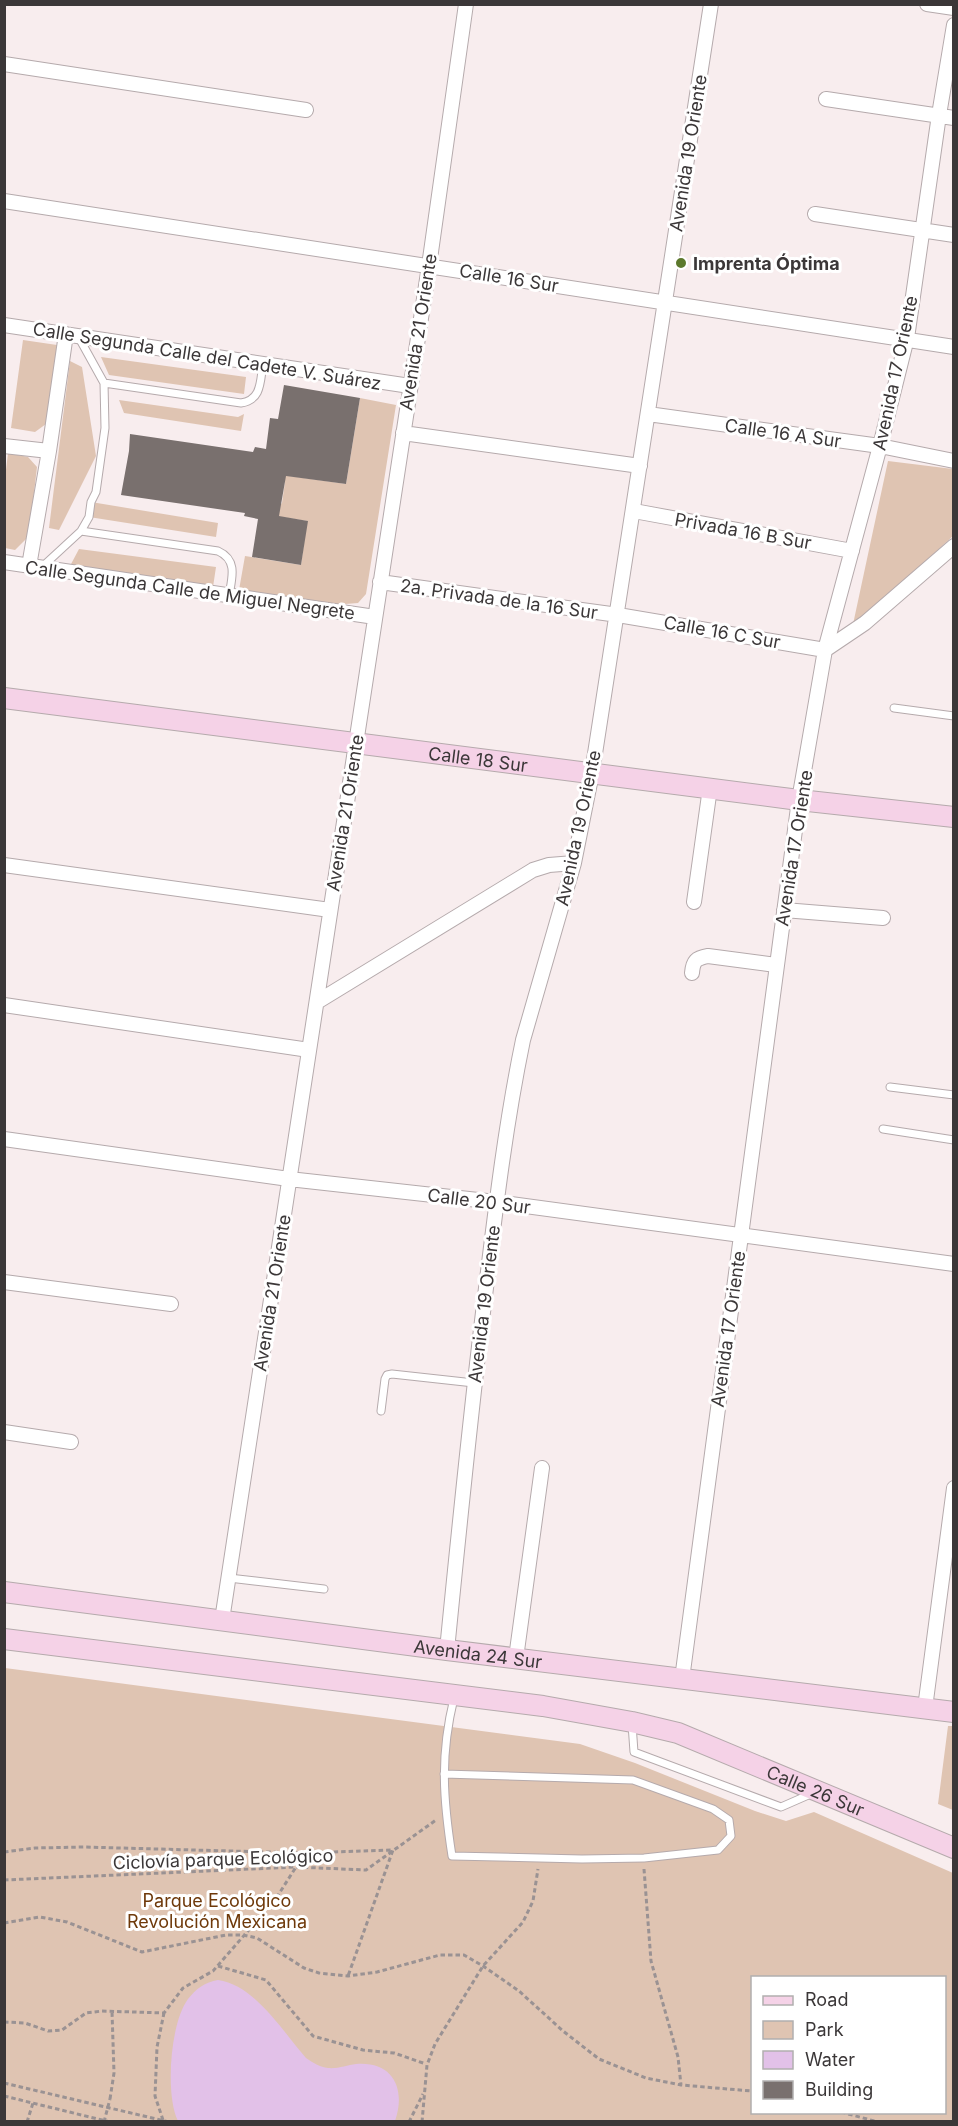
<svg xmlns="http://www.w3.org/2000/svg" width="958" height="2126" font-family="Inter,sans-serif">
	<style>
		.green { fill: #dfc4b2; fill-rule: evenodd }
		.water { fill: #e2c1e8 }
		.building { fill: #79706e }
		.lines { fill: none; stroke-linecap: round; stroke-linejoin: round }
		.lane-casing { stroke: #b5aaac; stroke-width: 9 }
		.street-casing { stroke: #b5aaac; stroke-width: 16 }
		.secondary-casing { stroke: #b5aaac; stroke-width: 22 }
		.path { stroke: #9a9293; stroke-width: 3; stroke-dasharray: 4.5 3; stroke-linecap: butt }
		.lane { stroke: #fff; stroke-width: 7 }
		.street { stroke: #fff; stroke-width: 14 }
		.secondary { stroke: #f5d2e7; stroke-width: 20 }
		.path-bridge { stroke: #9a9293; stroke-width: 3; stroke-dasharray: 4.5 3; stroke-linecap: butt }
		.poi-dot { fill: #5c782c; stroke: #fff; stroke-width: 2 }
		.labels { text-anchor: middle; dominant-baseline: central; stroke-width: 6; stroke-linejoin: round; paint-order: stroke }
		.street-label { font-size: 18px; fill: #3b3738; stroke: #fff }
		.poi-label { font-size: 18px; font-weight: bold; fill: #3b3738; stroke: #fff; text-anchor: start }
		.park-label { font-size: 18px; fill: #6e390a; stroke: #fff }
	</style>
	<rect width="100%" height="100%" fill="#f8edee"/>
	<path class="green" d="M23 340 57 345 46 424 35 432 11 428Z
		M101 357 246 377 244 394 109 375Z
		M70 361 82 367 96 456 59 530 49 528Z
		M360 398 396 405 366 594 358 603 333 605 239 590 245 556 301 565 307 521 269 515 282 503 285 482 276 474 346 484Z
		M119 400 238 417 244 414 241 431 124 413Z
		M8 453 28 457 37 467 29 536 15 550 5 548V478Z
		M888 461 953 469V536L852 629Z
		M91 502 218 523 216 537 89 517Z
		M79 549 216 567 213 587 70 566Z
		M5 1668 580 1744 635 1763 755 1811 786 1821 814 1812 953 1873V2121H5ZM752 1978H944V2112H752Z
		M948 1726H953V1810L938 1804Z"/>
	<path class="water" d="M218 1980C255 1985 283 2032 306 2058 313 2063 320 2067 328 2068 338 2069 347 2065 356 2064 394 2061 406 2090 395 2121H178C165 2095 170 2023 188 1999 196 1989 205 1982 218 1980Z"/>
	<path class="building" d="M284 385 360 398 346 484 286 476 279 516 308 521 301 565 252 557 258 519 244 516 245 513 121 495 129 451 130 434 253 452 255 447 266 449 270 418 278 419Z"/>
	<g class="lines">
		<g class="lane-casing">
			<path id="lane" d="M104 383 241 403C262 400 260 381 263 364
				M81 531 218 551C238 560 232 578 229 595
				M42 567 81 531 89 517 91 502 96 492 105 428 104 383 78 336
				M894 708 954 716
				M890 1087 954 1095
				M883 1129 954 1140
				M381 1411 385 1379 387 1375 392 1374 474 1383
				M229 1578 324 1589
				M632 1724 634 1752 781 1807 813 1793
				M444 1774 633 1780 713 1809 729 1820 731 1836 718 1850 644 1858 582 1859 452 1856C443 1798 440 1755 454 1698"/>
		</g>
		<g class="street-casing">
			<path id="street" d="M927 4 954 8
				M4 64 306 110
				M826 99 954 118
				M4 201 954 347
				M815 214 954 235
				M4 325 410 386
				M648 414 880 446 954 461
				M403 433 640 466
				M4 446 49 451
				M634 511 852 551
				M4 562 375 617
				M29 566 49 451 66 334
				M380 582 618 615 825 650 865 623 954 546
				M4 865 330 910
				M694 902 710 788
				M784 910 883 918
				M692 973C693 961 696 958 708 956L776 965
				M317 1002 533 870 549 865 574 863
				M4 1005 309 1050
				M4 1139 289 1179 496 1202 954 1264
				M4 1282 171 1304
				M4 1432 71 1442
				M222 1620 429 266 466 4
				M447 1650C459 1529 471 1408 486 1288 496 1205 506 1122 523 1040L574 863 592 773 711 4
				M516 1658 542 1468
				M682 1679 799 800 825 650 880 446 907 338 939 115 954 25
				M925 1708 954 1488"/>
		</g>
		<g class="secondary-casing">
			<g id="secondary">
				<path id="s1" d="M4 698 799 800 954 817"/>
				<path id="s2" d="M4 1592 447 1650 954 1712"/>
				<path id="s3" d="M4 1639 543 1706 632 1722 678 1733 954 1848"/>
			</g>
		</g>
		<path class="path" d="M4 1852 35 1848 84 1847 304 1853 393 1850 348 1976
			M644 1869 651 1961 678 2057 681 2085
			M4 1880 296 1867 366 1870 436 1820
			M4 1923 40 1917 67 1922 142 1952 226 1935H243L257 1938 304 1968 319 1973 348 1976 377 1972 440 1955H464L483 1966 519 1991 563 2031 599 2059 646 2078 681 2085 752 2091
			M218 1966 266 1980 313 2036 363 2050 394 2053 426 2064
			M4 2022 25 2023 48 2031 62 2030 86 2013 102 2011 164 2013 183 1988 213 1971 275 1900 296 1867
			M4 2083 169 2122
			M4 2096 110 2122
			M110 2099 114 2073 112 2011
			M841 2112 878 2122
			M163 2120 155 2096 157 2047 164 2013
			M27 2122 33 2103
			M409 2122 423 2094
			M422 2122 427 2065 435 2044 483 1966 523 1922 533 1901 538 1869"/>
		<use href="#lane" class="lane"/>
		<use href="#street" class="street"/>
		<use href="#secondary" class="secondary"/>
		<path class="path-bridge" d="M104 2122 110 2099"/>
	</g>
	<circle class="poi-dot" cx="681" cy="263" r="6"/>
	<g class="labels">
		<g class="street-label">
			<text transform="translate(688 153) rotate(-81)">Avenida 19 Oriente</text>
			<text transform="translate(509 278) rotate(9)">Calle 16 Sur</text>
			<text transform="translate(418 332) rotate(-81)">Avenida 21 Oriente</text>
			<text transform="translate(207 356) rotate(9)">Calle Segunda Calle del Cadete V. Suárez</text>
			<text transform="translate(895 373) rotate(-78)">Avenida 17 Oriente</text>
			<text transform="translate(783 433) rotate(8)">Calle 16 A Sur</text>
			<text transform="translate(743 531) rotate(10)">Privada 16 B Sur</text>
			<text transform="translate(190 590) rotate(8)">Calle Segunda Calle de Miguel Negrete</text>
			<text transform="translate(499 599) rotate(8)">2a. Privada de la 16 Sur</text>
			<text transform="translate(722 632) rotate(10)">Calle 16 C Sur</text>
			<text stroke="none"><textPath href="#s1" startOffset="478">Calle 18 Sur</textPath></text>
			<text transform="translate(345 813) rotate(-81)">Avenida 21 Oriente</text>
			<text transform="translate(578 828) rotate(-78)">Avenida 19 Oriente</text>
			<text transform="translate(794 848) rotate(-81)">Avenida 17 Oriente</text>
			<text transform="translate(479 1201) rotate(7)">Calle 20 Sur</text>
			<text transform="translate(272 1293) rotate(-81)">Avenida 21 Oriente</text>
			<text transform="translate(484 1304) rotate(-83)">Avenida 19 Oriente</text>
			<text transform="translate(728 1329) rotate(-82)">Avenida 17 Oriente</text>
			<text stroke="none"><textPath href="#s2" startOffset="478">Avenida 24 Sur</textPath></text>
			<text stroke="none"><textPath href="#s3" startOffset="830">Calle 26 Sur</textPath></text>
			<text transform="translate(223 1859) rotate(-2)">Ciclovía parque Ecológico</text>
		</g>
		<g class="poi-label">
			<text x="693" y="263">Imprenta Óptima</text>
		</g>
		<g class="park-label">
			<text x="217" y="1900">Parque Ecológico<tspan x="217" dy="21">Revolución Mexicana</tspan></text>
		</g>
	</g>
	<rect width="958" height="2126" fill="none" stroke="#3b3738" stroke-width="12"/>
	<rect x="751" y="1976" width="195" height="138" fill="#ffffff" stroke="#b1afaf" stroke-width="1.5"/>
	<rect x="763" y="1996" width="30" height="9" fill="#f5d2e7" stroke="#b1afaf" stroke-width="1.5"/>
	<text x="805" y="2006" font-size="18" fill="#3b3738">Road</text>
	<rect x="763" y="2021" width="30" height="18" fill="#dfc4b2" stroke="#b1afaf" stroke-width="1.5"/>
	<text x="805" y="2036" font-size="18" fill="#3b3738">Park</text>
	<rect x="763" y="2051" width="30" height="18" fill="#e2c1e8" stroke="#b1afaf" stroke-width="1.5"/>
	<text x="805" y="2066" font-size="18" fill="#3b3738">Water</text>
	<rect x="763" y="2081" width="30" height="18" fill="#79706e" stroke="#b1afaf" stroke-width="1.5"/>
	<text x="805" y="2096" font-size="18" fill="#3b3738">Building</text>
</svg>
